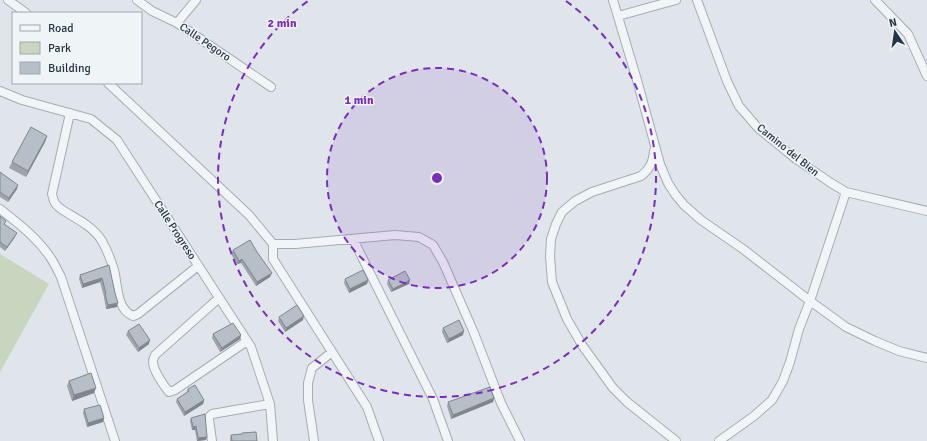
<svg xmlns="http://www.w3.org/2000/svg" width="927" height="441" font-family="Signika,sans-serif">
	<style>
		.green { fill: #c8d5bf }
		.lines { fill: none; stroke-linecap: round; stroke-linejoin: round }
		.minor-casing { stroke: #a4adb5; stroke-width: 10 }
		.minor { stroke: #f2f5f8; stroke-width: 8 }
		.wall { fill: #9da4ac }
		.shaded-wall { fill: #7f868c }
		.building { fill: #b6bfc8; stroke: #7f868c }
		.ring { fill: none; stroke: #7b2cbf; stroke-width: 2; stroke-dasharray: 7 5 }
		.labels { text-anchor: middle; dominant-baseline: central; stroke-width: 3; stroke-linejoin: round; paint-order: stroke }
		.street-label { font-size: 11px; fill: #263543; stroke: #eff4f7 }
		.centre { fill: #7b2cbf; stroke: #eff4f7; stroke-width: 2 }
		.ring-label { font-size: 12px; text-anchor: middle; font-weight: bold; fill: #7b2cbf; stroke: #eff4f7; stroke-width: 3; stroke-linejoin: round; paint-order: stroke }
	</style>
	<rect width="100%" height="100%" fill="#dfe5ea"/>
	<path class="green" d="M0 254 49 284 0 372Z"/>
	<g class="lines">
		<g class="minor-casing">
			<path id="minor" d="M8 0 26 13
				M137 0 152 11 177 23 271 87
				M613 0 637 80 660 164 668 183 675 194 684 205 701 220 743 249 810 301 846 327 875 341 899 351 927 358
				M697 0 727 81 739 106 758 128 780 146 796 159 831 183 846 192 927 211
				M875 0 908 34 927 76
				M618 16 676 0
				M177 23 196 0
				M108 83 249 215 273 244V259L367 407 379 441
				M0 91 22 100 91 119 117 140 251 347 270 404 273 441
				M70 113 52 194C53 197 53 200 55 203 58 208 64 211 69 214 81 221 95 229 102 241 107 250 111 260 114 270 118 285 116 309 133 316L138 314 198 266
				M654 151C653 162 650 169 641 176L592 192 575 201 562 212 556 224 551 239 550 256 552 282 567 319 582 345 613 388 627 402 676 441
				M0 209C19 224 39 239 52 260 55 265 58 271 61 277L115 441
				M353 239 433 399 448 441
				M273 244H295L395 235 419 237 433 245 443 262 474 333 501 403 520 441
				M219 298 155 355C154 357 153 360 153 362 153 370 164 386 169 392L175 390 247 341
				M212 441 209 419V417L212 414 270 404
				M314 441 308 400V383L312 368 332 352
				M719 441 754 416 772 400 783 381 790 362 799 329 810 301 846 192"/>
		</g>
		<use href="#minor" class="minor"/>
	</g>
	<path class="wall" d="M47 136 45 142 26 177 9 168 12 162Z
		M0 172 17 189 8 202 0 197Z
		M0 216 5 225 15 237 5 251 0 247Z
		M233 250 270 277 256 286 241 263 237 264 231 254Z
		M109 265 117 307 106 309 104 298V297L100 282 82 288 79 279 80 275Z
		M345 279 368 280 367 284 349 293 344 283Z
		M388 280 409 284 391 292 387 284Z
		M279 317 303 320 285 332 278 321Z
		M443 328 463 335 447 343 442 332Z
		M128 331 149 344 138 352 126 335Z
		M213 334 241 335 240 339 220 352 212 338Z
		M69 381 94 393 72 401 67 386Z
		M188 389 204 400 203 404 184 416 176 402 177 399 186 393Z
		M494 398 493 402 451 419 447 406 448 402Z
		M84 409 104 418 103 422 87 427 83 413Z
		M191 418 206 440 197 441 195 430H192L190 421Z
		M242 433 257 441H230V439L231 435 242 434Z"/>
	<path class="shaded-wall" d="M47 136 45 142 26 177 28 171Z
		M18 185 17 189 8 202 9 198Z
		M17 233 15 237 5 251 7 247Z
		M242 259 241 263 237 264 239 261Z
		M272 273 270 277 256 286 257 282Z
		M102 278 100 282 82 288 83 284Z
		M368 280 367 284 349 293 350 289Z
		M410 280 409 284 391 292 393 289Z
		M118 303 117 307 106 309 108 305Z
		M304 316 303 320 285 332 286 328Z
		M464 331 463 335 447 343 449 339Z
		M241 335 240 339 220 352 222 348Z
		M150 340 149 344 138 352 139 348Z
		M96 388 94 393 72 401 74 395Z
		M494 398 493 402 451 419 453 415Z
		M204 400 203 404 184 416 185 412Z
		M104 418 103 422 87 427 88 423Z
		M196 426 195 430H192L193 427Z
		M207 437 206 440 197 441 198 438Z"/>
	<path class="building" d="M31 127 47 136 28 171 12 162Z
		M0 172 18 185 9 198 0 192Z
		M0 216 6 221 4 224 17 233 7 247 0 242Z
		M250 240 257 252 272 273 257 282 242 259 239 261 233 250Z
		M109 265 115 293 118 303 108 305 105 294H106L102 278 83 284 80 275Z
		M363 270 368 280 350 289 345 279Z
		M405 271 410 280 393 289 388 280Z
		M297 305 304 316 286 328 279 317Z
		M459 320 464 331 449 339 443 328Z
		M233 323 241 335 222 348 213 334Z
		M139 324 150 340 139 348 128 331Z
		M91 373 96 388 74 395 69 381Z
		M195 385 204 400 185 412 177 399 189 391 188 389Z
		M490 387 494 398 453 415 448 402Z
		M100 405 104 418 88 423 84 409Z
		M205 414 207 437 198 438 196 426 193 427 191 418Z
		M256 432 257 441H232L231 435 242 434V433Z"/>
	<circle cx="437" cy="178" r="110" fill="#7b2cbf" fill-opacity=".12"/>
	<g class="ring">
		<circle cx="437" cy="178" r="110"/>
		<path d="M566 1A219 219 0 1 1 308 1"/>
	</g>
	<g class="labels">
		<g class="street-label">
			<text transform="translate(205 42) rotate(34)">Calle Pegoro</text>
			<text transform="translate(788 150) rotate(39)">Camino del Bien</text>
			<text transform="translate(175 230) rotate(57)">Calle Progreso</text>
		</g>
	</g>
	<circle cx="437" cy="178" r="6" class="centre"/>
	<g class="ring-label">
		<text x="282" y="27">2 min</text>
		<text x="359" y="104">1 min</text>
	</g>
	<rect x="12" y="12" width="130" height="72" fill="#eff4f7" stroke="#9fa8af"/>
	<rect x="20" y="25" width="20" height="6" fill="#f2f5f8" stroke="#9fa8af"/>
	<text x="48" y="32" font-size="12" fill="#263543">Road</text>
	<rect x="20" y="42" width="20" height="12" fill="#c8d5bf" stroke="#9fa8af"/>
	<text x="48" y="52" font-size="12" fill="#263543">Park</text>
	<rect x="20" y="62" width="20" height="12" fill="#b6bfc8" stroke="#9fa8af"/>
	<text x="48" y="72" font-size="12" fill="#263543">Building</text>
	<g transform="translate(895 32) rotate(347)" stroke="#eff4f7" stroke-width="3" paint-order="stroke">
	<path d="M0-3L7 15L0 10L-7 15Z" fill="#263543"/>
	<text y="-6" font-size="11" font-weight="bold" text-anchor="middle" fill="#263543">N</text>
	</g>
</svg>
